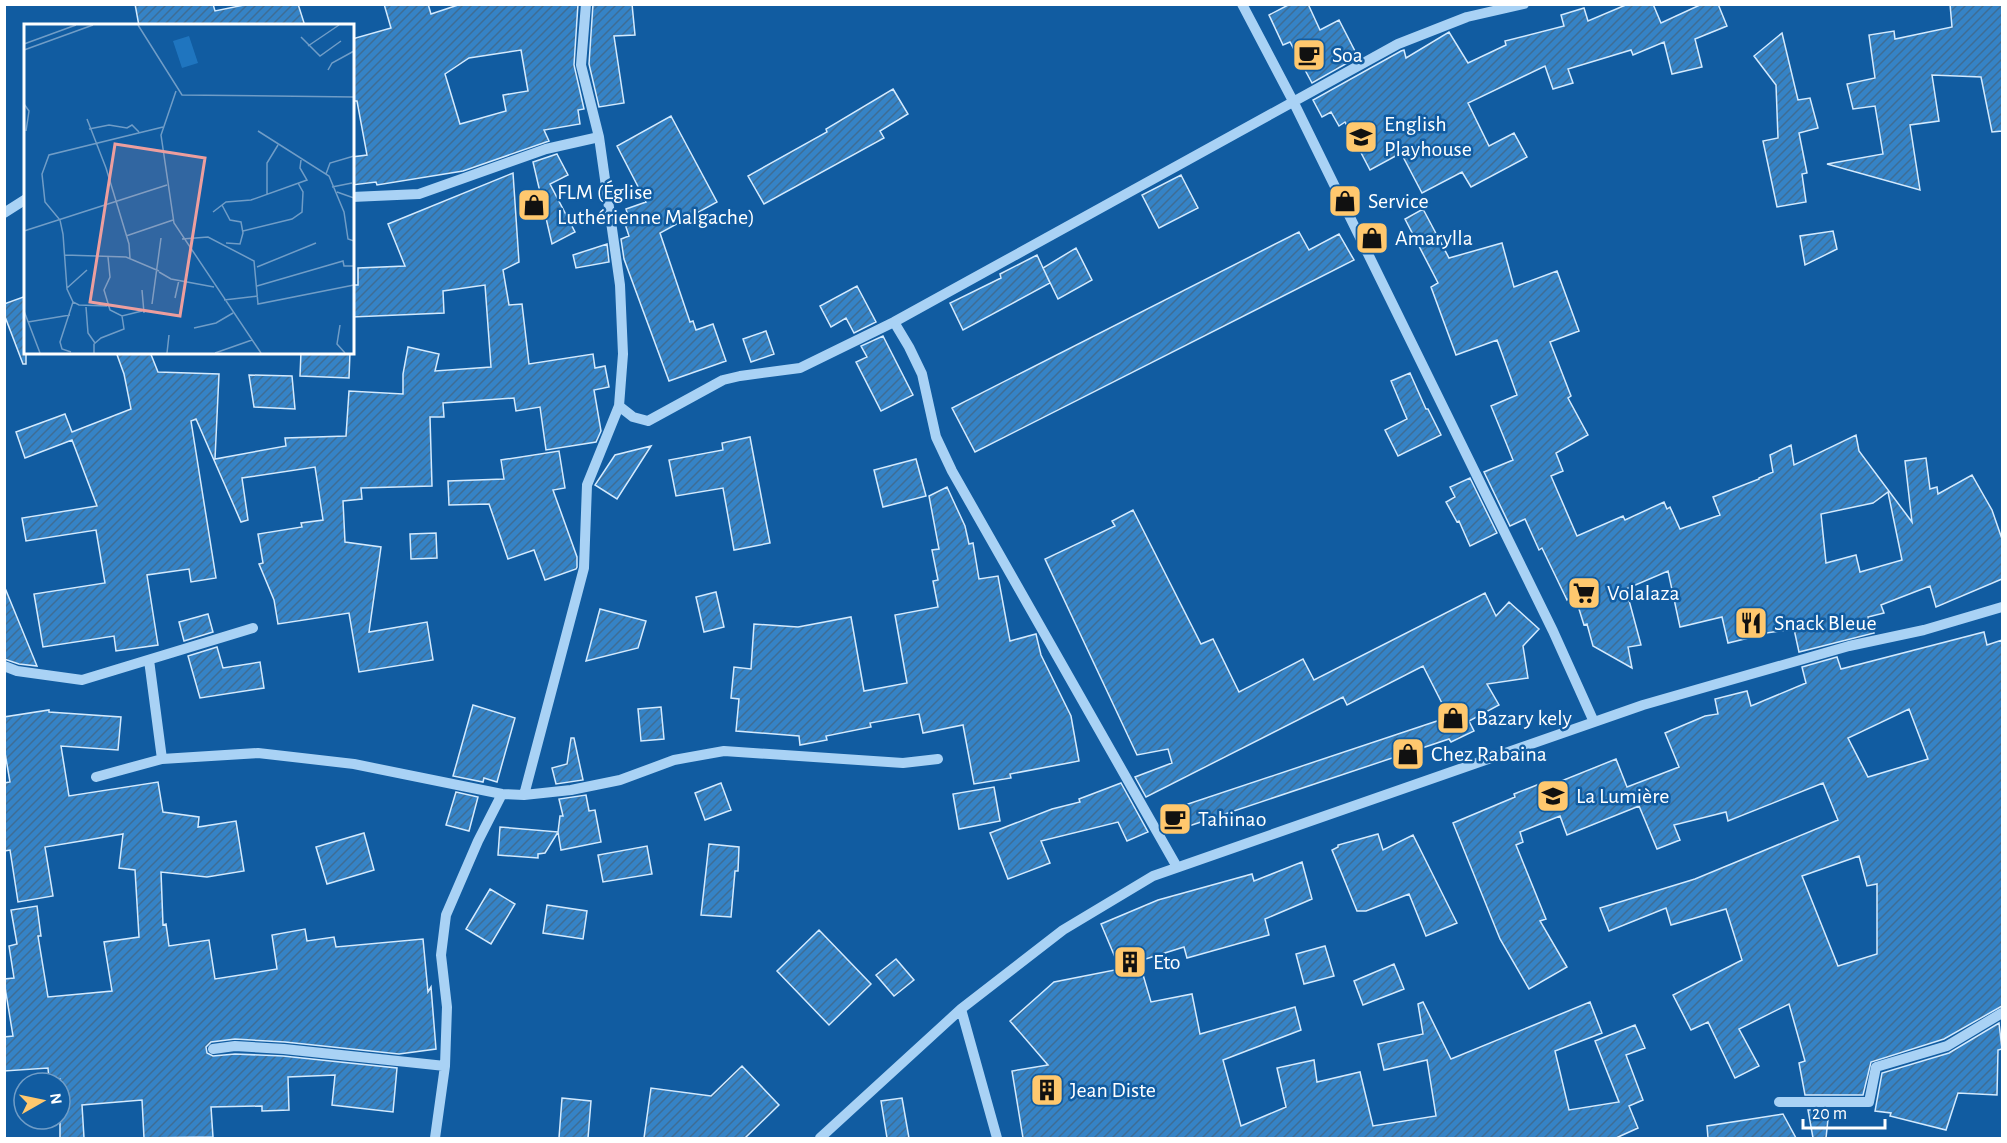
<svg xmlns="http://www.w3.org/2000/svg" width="2007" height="1143" font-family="'Alegreya Sans',sans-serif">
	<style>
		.building { fill: url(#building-hatch); stroke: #d3eafe; stroke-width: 1.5; fill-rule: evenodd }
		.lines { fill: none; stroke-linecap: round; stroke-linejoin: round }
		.minor { stroke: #a9d2f5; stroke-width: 10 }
		.labels { text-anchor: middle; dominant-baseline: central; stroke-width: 5; stroke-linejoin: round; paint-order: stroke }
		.poi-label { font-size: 22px; fill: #fff; stroke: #115ca1; text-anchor: start }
		.inset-road { fill: none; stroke: #709dc7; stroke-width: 1.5 }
		.view { fill: #ed9e9e; fill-opacity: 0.15; stroke: #ed9e9e; stroke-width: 3 }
		.inset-edge { fill: none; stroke: #fff; stroke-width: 3 }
	</style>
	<defs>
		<pattern id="building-hatch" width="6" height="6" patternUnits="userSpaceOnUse" patternTransform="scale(1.5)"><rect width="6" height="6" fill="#3583c6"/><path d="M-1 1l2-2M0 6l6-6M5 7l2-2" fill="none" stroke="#3e6d95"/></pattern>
	</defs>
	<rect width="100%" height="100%" fill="#115ca1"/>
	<path class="building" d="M135 4H213L215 11 249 4H298L305 26H139Z
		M384 4H428L431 14 461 4H578L574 65 584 109 578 110 580 124 544 130 549 141 463 171 377 185 376 182 352 185V157L367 155 357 101H352V39L391 28ZM521 50 528 91 503 95 506 111 460 124 445 74 469 58Z
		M593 4H632L635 35 614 36 624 103 599 107 589 64Z
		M1290 4H1308L1320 30 1339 20 1358 57 1312 83 1290 42 1283 45 1269 15Z
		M1628 4H1653L1661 23 1702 4H1718L1727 26 1695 39 1702 67 1672 74 1664 42 1633 55 1631 50 1568 69 1573 83 1553 89 1545 66 1468 103 1489 146 1514 133 1527 157 1471 187 1462 172 1422 193 1401 153 1370 170 1345 122 1339 126 1331 112 1322 117 1313 100 1401 51 1404 50 1406 58 1449 32 1468 63 1506 45 1505 41 1564 26 1561 15 1584 8 1588 21Z
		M1950 4H2002V131L1992 132 1981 77 1932 75 1939 121 1910 125 1920 190 1827 164 1883 154 1875 106 1853 109 1847 84 1875 78 1869 35 1894 31 1895 39 1952 27Z
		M1782 33 1798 100 1810 98 1818 128 1799 133 1807 173 1802 174 1806 202 1777 207 1763 141 1778 138 1776 85 1754 56Z
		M893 89 908 114 880 131 884 138 764 204 748 176 827 132 826 129Z
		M671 116 717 202 660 233 690 322 693 321 696 330 713 324 726 361 669 381 624 259 621 239 629 236 625 224 630 222 626 209 646 202 617 146Z
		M557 154 568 175 550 184 575 232 552 244 533 162Z
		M513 173 519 262 503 270 509 305 522 304 529 364 593 354 595 368 605 366 609 387 594 390 601 431 596 442 546 450 540 407 516 411 514 398 443 403 444 417H430L432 486 361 488 362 499 343 501 345 542 381 547 369 632 427 622 433 660 359 672 349 613 278 624 274 600 259 564 263 563 258 534 302 527 301 523 323 520 315 467 242 478 248 520 241 522 196 419 191 421 216 578 191 582 189 569 147 575 158 645 116 651 114 636 43 647 34 594 105 583 96 530 26 541 22 518 97 506 72 440 25 458 16 432 65 414 72 432 131 409 124 374 116 352H150L158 372 219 374 215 459 286 446 285 438 346 436 349 391 403 394V374L408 347 439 354 435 371 491 367 485 285 443 291 444 313 352 317V285H358V268L405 266 388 224Z
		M1181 175 1198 208 1159 228 1142 195Z
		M1423 209 1449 258 1502 243 1514 287 1557 271 1579 331 1550 342 1571 396 1568 398 1588 435 1556 453 1563 471 1551 476 1577 536 1623 516 1625 520 1664 502 1667 509 1670 507 1680 529 1720 515 1713 497 1759 479V478L1773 472 1770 455 1791 445 1794 465 1856 435 1859 451 1912 522 1905 461 1926 458 1930 489 1937 487 1938 494 1972 475 1992 510 2002 539V579L1936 607 1930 586 1881 605 1884 613 1868 617 1874 633 1799 652 1794 629 1752 635 1753 637 1728 643 1722 617 1680 627 1668 571 1626 589 1641 645 1628 647 1632 668 1593 646 1587 624 1584 625 1574 593 1567 600 1542 548 1539 550 1525 519 1510 526 1484 472 1513 460 1491 406 1517 395 1497 340 1456 355 1431 287 1438 283 1405 219ZM1888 492 1902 560 1860 572 1856 555 1826 563 1821 514 1873 503Z
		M1833 231 1837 249 1805 265 1800 236Z
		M1299 232 1309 250 1339 234 1354 260 975 452 952 408Z
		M607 244 609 262 576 268 573 255Z
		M1076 248 1092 280 1058 299 1043 268Z
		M1037 255 1050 283 963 330 950 303 1001 278 1000 274Z
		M857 286 876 322 854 333 846 318 831 327 820 306Z
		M26 296V364H23L4 314V304Z
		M766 331 774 354 751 362 743 339Z
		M883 336 913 395 881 411 856 362 867 357 861 346Z
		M301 352H350L349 378 300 376Z
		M1410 373 1426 409H1428L1441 435 1398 456 1385 430 1407 419 1391 381Z
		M249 375 292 376 295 409 254 407Z
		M750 437 770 543 734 550 723 488 676 496 669 460 723 450 722 443Z
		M651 446 617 499 595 485 615 455Z
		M559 451 565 488 553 490 577 557V567L576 569 545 580 534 550 508 559 489 504 449 505 448 481 504 479 501 460Z
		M916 459 926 496 883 507 874 470Z
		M1470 478 1497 533 1470 546 1459 521 1457 522 1446 502 1455 497 1450 487Z
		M947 487 965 526 969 544 973 543 979 579 998 576 1010 641 1036 634 1041 655 1071 716 1079 761 1010 774 1011 778 974 784 963 725 923 733 919 714 870 723 871 727 826 736 827 740 800 745 799 736 736 731 739 699 731 698 734 667 751 669 754 624 798 627 851 617 864 691 907 683 895 615 938 607 933 581 938 580 932 550 939 549 929 496Z
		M1133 510 1201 644 1213 639 1239 692 1303 659 1314 680 1485 593 1496 616 1509 602 1539 629 1523 646 1528 678 1487 684 1499 705 1469 721 1474 731 1451 742 1449 739 1168 833 1161 813 1449 717 1423 666 1347 705 1343 697 1146 797 1135 777 1172 763 1168 749 1137 755 1045 559 1115 526 1112 521Z
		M436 533 437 558 411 559 410 534Z
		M4 588H5L37 666 19 664 4 659Z
		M716 592 724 627 704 632 696 597Z
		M600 609 646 621 638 648 586 661Z
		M208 614 213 632 184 641 179 622Z
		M1984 632 1987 645 2002 640V1006L1944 1039 1871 1062 1863 1095H1805L1799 1063 1805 1061 1789 1004 1739 1029 1759 1066 1735 1078 1708 1022 1691 1030 1673 995 1742 960 1726 909 1671 925 1666 908 1609 931 1600 908 1695 879 1838 820 1823 783 1728 821 1726 812 1674 825 1680 840 1657 849 1639 806 1567 835 1560 816 1520 832 1523 842 1516 845 1546 919 1540 921 1567 967 1529 989 1500 939 1453 823 1515 797 1514 794 1542 783 1544 788 1616 759 1627 787 1679 767 1665 733 1705 716 1718 714 1715 699 1747 691 1751 706 1806 683 1802 667 1837 657 1841 669ZM1909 709 1928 759 1868 777 1848 738ZM1859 856 1867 886 1877 884V954L1838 966 1802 876Z
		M217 647 223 668 260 662 264 688 200 698 188 656Z
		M473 705 515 718 497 782 484 778 483 782 453 776Z
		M661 707 664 739 641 741 638 709Z
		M49 710V712L121 717 118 750 61 746 69 796 158 782 163 812 199 817 198 827 236 821 244 871 207 877 161 872 163 925 166 924 169 946 209 940 215 979 277 969 272 935 305 929 307 941 334 937 336 947 423 939 428 992 431 987 436 1049 399 1054 285 1042 235 1039 211 1042 206 1047 207 1053 213 1056 235 1054 283 1056 397 1068 393 1112 332 1105 335 1075 288 1077 289 1110 262 1111V1106L211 1107 213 1137 144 1138 142 1100 82 1105 84 1138H60V1079L49 1080 48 1068 4 1071V1037L13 1036 4 981V979L14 978 9 946 17 944 11 910 37 906 41 936H38L48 997 112 991 104 942 139 937 135 870 119 868 123 834 45 847 53 896 18 902 10 850 4 851V783L10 782 4 747V717Z
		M571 738H574L583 780 556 784 552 768 567 764Z
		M721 783 731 810 705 820 695 793Z
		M1121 783 1148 832 1127 841 1118 822 1041 841 1050 863 1008 879 990 833 1052 809 1080 802 1079 799Z
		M994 787 1000 821 959 829 953 794Z
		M456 792 478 797 469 831 446 825Z
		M586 795 589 811 595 810 601 842 561 850 558 832 545 853 538 854V858L498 855 500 827 558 832 560 816H563L559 799Z
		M364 833 374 870 327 884 316 847Z
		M1378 834 1383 850 1413 835 1457 923 1426 936 1409 894 1366 911H1357L1332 850 1338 847V845Z
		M709 844 739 847 738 871H735L731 917 701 915Z
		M647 846 652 874 603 882 598 855Z
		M1302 862 1312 899 1265 919 1269 935 1187 958 1184 947 1139 961 1151 1002 1192 994 1200 1034 1295 1007 1301 1030 1223 1060 1241 1126 1286 1107 1277 1068 1314 1060 1317 1082 1360 1072 1373 1126 1436 1116 1427 1060 1384 1070 1378 1044 1423 1034 1418 1004 1423 1002 1451 1059 1590 1002 1602 1033 1555 1051 1569 1110 1619 1102 1595 1041 1635 1025 1645 1048 1626 1055 1643 1100 1629 1106 1638 1128 1616 1138H1023L1012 1071 1048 1065 1010 1021 1054 982 1120 969 1101 924 1158 900 1252 874 1254 881Z
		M490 889 515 904 491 944 466 929Z
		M547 905 587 911 583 939 543 933Z
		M819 930 871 984 829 1025 777 971Z
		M1325 946 1334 976 1304 984 1296 954Z
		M896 959 914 980 894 996 876 975Z
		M1394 964 1404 989 1363 1005 1354 981Z
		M1999 1023 2002 1049 1998 1050 1997 1095 1958 1093 1946 1130 1890 1116 1891 1113 1875 1111 1882 1073 1949 1053Z
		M742 1066 779 1105 745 1138H644L651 1088 711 1096Z
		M562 1098 591 1101 588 1138H559Z
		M902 1098 909 1138H887L881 1101Z
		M1808 1110H1829L1826 1138H1813Z
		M1783 1114 1796 1138H1708L1707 1126Z"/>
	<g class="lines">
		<path class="minor" d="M1242 4 1293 101 1553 631 1594 722
			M352 197 419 194 546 149 599 137
			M4 213 26 199
			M894 322 909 347 922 374 936 437 952 471 1177 867
			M619 406 633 417 648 421 723 380 740 376 800 368 894 322 1398 44 1467 17 1524 4
			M149 660 162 759
			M4 666 17 671 82 680 253 628
			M96 777 162 759 258 753 354 764 502 794 524 795 571 790 620 780 674 760 724 751 903 763 938 759
			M524 795 584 568 587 485 619 406 623 354 620 285 599 137 581 65 586 4
			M961 1009 997 1138
			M213 1049 235 1046 284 1049 445 1066
			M1779 1102H1869L1876 1067 1947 1046 2002 1013
			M435 1138 445 1066 447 1007 441 955 446 915 478 841 502 794
			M820 1138 961 1009 1063 930 1153 876 1643 705 1849 646 1924 630 2002 607"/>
	</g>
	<defs>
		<g id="cafe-square" transform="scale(1.725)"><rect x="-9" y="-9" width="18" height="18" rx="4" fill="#ffc86e" stroke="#115ca1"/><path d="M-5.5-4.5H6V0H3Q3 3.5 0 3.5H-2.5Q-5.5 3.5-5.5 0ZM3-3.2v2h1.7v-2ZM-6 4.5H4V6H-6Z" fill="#111"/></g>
		<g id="school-square" transform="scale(1.725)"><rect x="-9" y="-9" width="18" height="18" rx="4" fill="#ffc86e" stroke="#115ca1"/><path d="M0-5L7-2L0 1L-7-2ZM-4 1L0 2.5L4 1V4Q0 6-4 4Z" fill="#111"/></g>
		<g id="shop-square" transform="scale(1.725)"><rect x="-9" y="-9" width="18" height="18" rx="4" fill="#ffc86e" stroke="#115ca1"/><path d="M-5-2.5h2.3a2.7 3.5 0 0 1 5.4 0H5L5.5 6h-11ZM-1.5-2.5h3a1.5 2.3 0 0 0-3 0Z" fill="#111"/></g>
		<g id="supermarket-square" transform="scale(1.725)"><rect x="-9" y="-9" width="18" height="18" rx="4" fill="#ffc86e" stroke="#115ca1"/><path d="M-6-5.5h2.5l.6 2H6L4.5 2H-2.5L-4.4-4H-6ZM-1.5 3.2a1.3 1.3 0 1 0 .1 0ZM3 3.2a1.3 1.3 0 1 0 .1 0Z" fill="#111"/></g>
		<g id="restaurant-square" transform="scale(1.725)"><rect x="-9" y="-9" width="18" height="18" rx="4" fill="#ffc86e" stroke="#115ca1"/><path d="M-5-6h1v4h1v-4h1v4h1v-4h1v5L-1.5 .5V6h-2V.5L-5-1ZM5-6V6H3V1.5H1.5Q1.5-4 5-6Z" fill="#111"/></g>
		<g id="building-square" transform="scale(1.725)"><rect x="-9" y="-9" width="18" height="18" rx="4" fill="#ffc86e" stroke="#115ca1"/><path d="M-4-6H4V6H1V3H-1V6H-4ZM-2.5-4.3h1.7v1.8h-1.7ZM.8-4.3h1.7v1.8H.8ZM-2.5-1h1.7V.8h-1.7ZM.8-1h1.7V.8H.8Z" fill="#111"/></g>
	</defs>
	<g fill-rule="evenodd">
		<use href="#cafe-square" x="1309" y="55"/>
		<use href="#school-square" x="1361" y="137"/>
		<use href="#shop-square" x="1345" y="201"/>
		<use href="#shop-square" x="534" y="205"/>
		<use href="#shop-square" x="1372" y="238"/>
		<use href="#supermarket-square" x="1584" y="593"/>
		<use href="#restaurant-square" x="1751" y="623"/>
		<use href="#shop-square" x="1453" y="718"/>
		<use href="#shop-square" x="1408" y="754"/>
		<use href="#school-square" x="1553" y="796"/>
		<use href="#cafe-square" x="1175" y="819"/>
		<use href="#building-square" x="1130" y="962"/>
		<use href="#building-square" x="1047" y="1090"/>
	</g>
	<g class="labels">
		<g class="poi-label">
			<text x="1332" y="55">Soa</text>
			<text x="1384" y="124">English<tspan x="1384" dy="25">Playhouse</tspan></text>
			<text x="557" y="192">FLM (Église<tspan x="557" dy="25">Luthérienne Malgache)</tspan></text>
			<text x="1368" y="201">Service</text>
			<text x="1395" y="238">Amarylla</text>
			<text x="1607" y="593">Volalaza</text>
			<text x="1774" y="623">Snack Bleue</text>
			<text x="1476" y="718">Bazary kely</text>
			<text x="1431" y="754">Chez Rabaina</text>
			<text x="1576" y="796">La Lumière</text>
			<text x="1198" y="819">Tahinao</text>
			<text x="1153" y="962">Eto</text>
			<text x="1070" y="1090">Jean Diste</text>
		</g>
	</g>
	<g transform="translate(24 24)">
		<rect width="330" height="330" fill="#115ca1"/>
		<path d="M165 12 174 39 158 44 149 17Z" fill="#1f75bf"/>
		<path class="inset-road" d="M114 1 158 71 330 73M277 13 296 32 317 17M0 20 52 1M284 22 315 1M0 26 69 1M304 46 308 39 330 27M152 67 137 111 150 199 237 329M0 80 5 87 2 107M63 95 82 144 105 220 106 234M65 105 85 101 103 104 108 101 115 108M234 107 305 152 320 188 324 215 330 217M302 150 306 139 330 132M308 163 328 159M313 168 330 174M243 170V139L254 121M198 181 206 196 217 198 219 209 216 220 202 219M189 188 202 178 227 176 283 156 276 144 277 136M0 207 143 161M219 207 268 195 278 188 279 168 274 159M102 212 149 196M158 215 184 213 230 237 234 280 330 261M41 231 102 233 135 247M84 233 86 253 80 266 86 286 98 292 118 287M233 243 292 219M135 248 147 255 190 263M233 262 319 237 320 242H330M43 264 63 246M118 266 120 289M151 274 155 256M200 276 234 272M128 280 137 214M83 282 55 281 49 278 43 265 39 210 36 196 21 178 18 150 25 131 139 103M62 283 64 309 71 319M0 287 16 329M4 298 46 291M316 301 313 320 321 329M170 304 192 299 209 289M47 328 38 325 36 318 49 278M70 329V320L77 314 100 305 98 292M143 329 145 311M191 329 228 316"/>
		<path class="view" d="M91 120 181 134 156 292 66 278Z"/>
		<rect width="330" height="330" class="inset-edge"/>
	</g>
	<rect width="2007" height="1143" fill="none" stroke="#ffffff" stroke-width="12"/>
	<g transform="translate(42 1101) rotate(81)"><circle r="28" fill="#115ca1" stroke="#709dc7" stroke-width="1.5"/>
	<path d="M0-4.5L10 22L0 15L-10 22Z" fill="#ffc86e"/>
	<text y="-9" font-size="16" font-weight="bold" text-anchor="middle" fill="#ffffff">N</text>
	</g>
	<path d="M1803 1119v9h82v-9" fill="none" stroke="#ffffff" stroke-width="3"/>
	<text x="1812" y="1119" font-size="18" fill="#ffffff" stroke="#115ca1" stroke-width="4.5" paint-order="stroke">20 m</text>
</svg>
